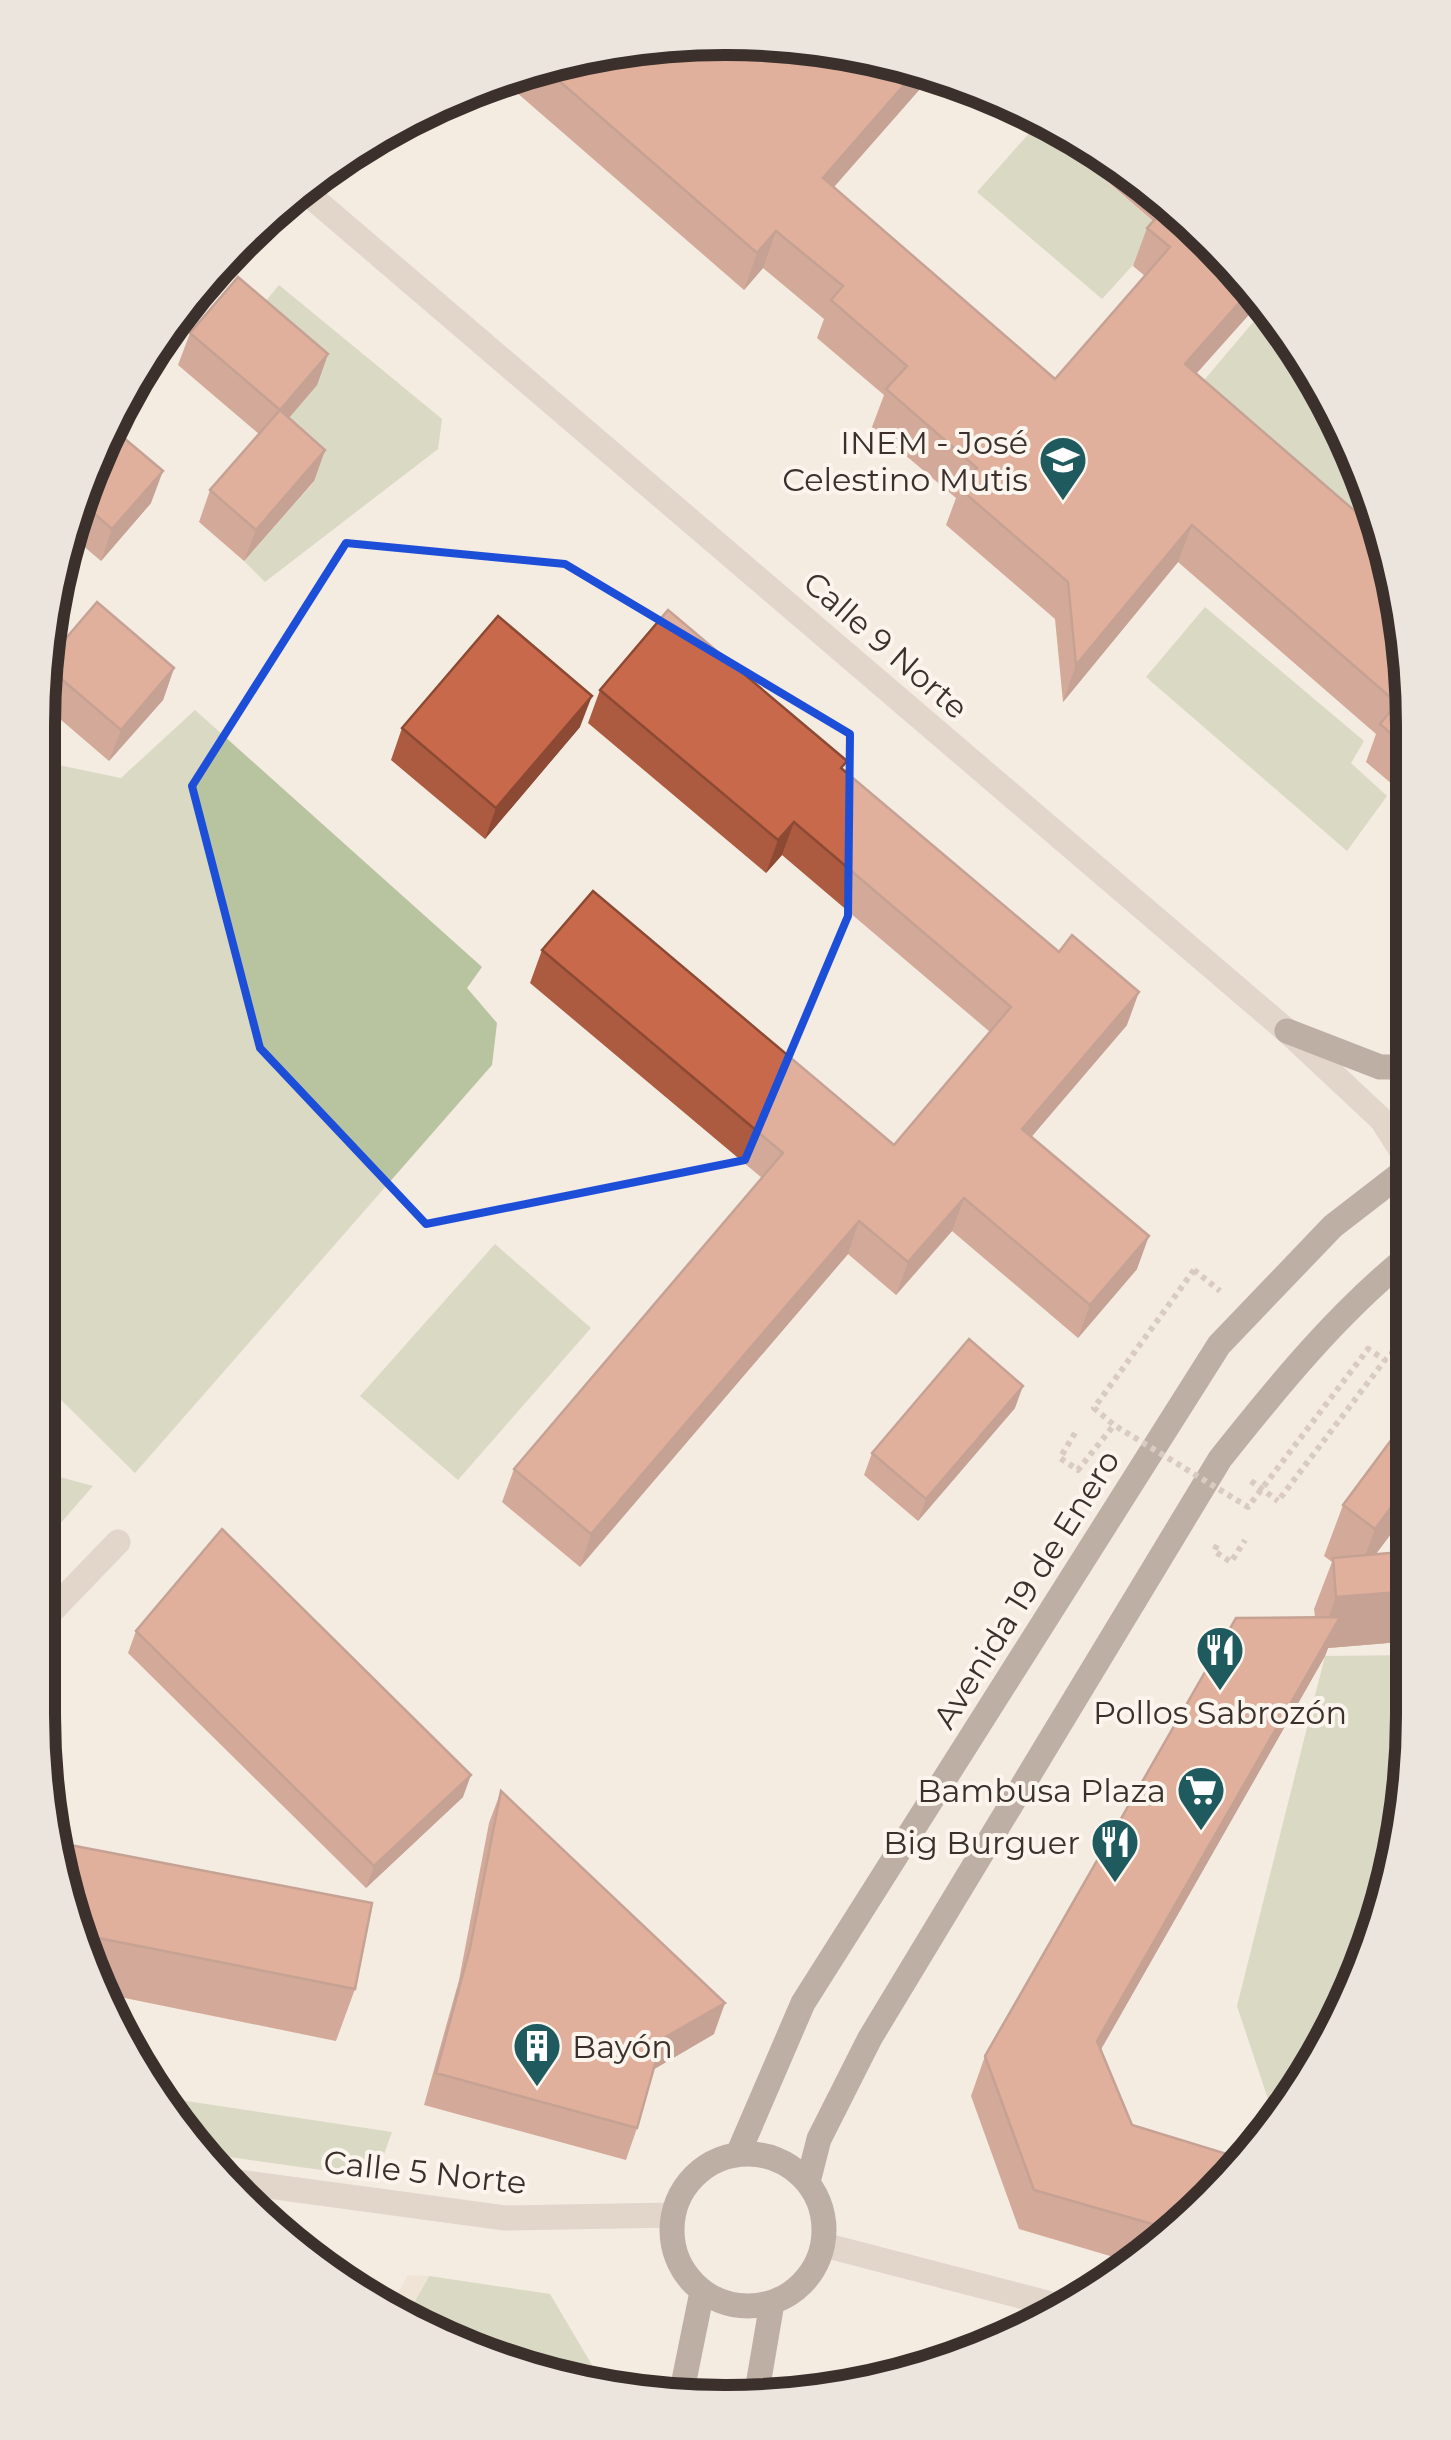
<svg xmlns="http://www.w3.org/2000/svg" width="1451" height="2440" font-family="Montserrat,sans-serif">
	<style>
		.green { fill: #b8c4a0 }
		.plaza { fill: #ecdcc8 }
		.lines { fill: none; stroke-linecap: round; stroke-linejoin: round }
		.path { stroke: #b9a596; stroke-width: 6; stroke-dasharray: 5 5; stroke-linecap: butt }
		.minor { stroke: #cdbbac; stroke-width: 25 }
		.major { stroke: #7d675c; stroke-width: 25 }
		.path-bridge { stroke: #b9a596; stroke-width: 6; stroke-dasharray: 5 5; stroke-linecap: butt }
		.wall { fill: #ac5a40 }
		.shaded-wall { fill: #8c4a34 }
		.building { fill: #c8694b; stroke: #8c4a34; stroke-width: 2.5 }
		.marked { fill: none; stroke: #1d4ed8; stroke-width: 8; stroke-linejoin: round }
		.labels { text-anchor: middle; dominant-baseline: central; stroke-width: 8; stroke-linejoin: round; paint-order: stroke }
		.poi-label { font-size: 32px; fill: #3b302b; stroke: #fbf5ee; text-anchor: end }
		.street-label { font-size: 32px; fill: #3b302b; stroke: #fbf5ee }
		.rim { fill: none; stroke: #3b302b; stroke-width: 12 }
	</style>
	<rect width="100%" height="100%" fill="#f4ebe1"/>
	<path class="green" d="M1039 122 1164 231 1102 299 977 192Z
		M279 285 442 419 438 449 265 582 244 561 314 482 246 325Z
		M1260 314C1284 335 1307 355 1322 383 1347 430 1386 526 1395 578L1189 398Z
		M1205 607 1364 741 1351 763 1387 796 1347 851 1146 677Z
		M195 710 482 967 467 988 497 1023 492 1065 135 1473 38 1377 39 761 121 778Z
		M495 1244 591 1328 458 1480 360 1396Z
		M38 1471 93 1486 38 1549Z
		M1412 1655V1760L1377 1936 1297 2097 1275 2120 1237 2006 1325 1656Z
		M160 2097 392 2132 379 2168 357 2175 201 2153 179 2133Z
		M429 2276 550 2294 602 2382 505 2366 406 2317Z"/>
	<path class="plaza" d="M408 2275 429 2276 406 2317 389 2309Z"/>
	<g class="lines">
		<path class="path" d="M1194 1270 1220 1291
			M1075 1433 1060 1458 1078 1470 1114 1425
			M1251 1481 1278 1501
			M1217 1545 1214 1551 1231 1562 1245 1540"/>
		<path class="minor" d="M301 188 1287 1031 1382 1120 1412 1167
			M38 1625 118 1542
			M231 2181 505 2218 673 2215
			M824 2245 1059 2306"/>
		<path class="major" d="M1287 1031 1380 1067H1412
			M672 2230a76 76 0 1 1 152 0a76 76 0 1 1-152 0Z
			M738 2154 803 2003 1219 1345 1333 1226 1412 1165
			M808 2182 819 2139 870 2038 1220 1459C1278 1386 1339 1311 1412 1253
			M681 2395 702 2292
			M756 2397 772 2303"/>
		<path class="path-bridge" d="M1194 1270 1094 1408 1114 1425 1248 1507 1368 1349 1385 1360 1278 1501"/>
	</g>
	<path class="wall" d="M592 51H860L934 73 834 187 1055 379 1145 276 1133 266 1147 228 1153 221 1040 123 1042 118 1108 154 1242 271 1294 344 1254 309 1196 373 1412 680V801L1366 762 1376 734 1178 562 1063 702 1055 619 946 525 956 498 872 427 884 395 817 338 824 319 763 268 744 290 500 78Z
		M190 333 328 354 317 385 289 418 325 450 314 481 244 561 199 522 210 490 259 434 178 365Z
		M112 428 151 503 101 561 68 533 74 504Z
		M44 664 174 668 163 700 109 761 39 701V680Z
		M600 690 843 770 1127 1025 1031 1137 1137 1269 1078 1338 952 1231 896 1295 848 1254 580 1567 502 1502 514 1469 762 1178 530 983 542 950 894 1145 990 1032 782 855 766 873 588 723Z
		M580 727 485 839 391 760 402 728Z
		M1407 1302 1412 1305V1394L1389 1353Z
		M1015 1408 918 1521 864 1475 872 1453Z
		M1412 1412V1506L1376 1554 1412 1551V1641L1328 1648 1325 1656 1101 2049 1132 2125 1240 2158 1145 2260 1137 2264 1019 2229 971 2096 985 2056 1315 1617 1314 1609 1332 1562 1324 1556 1343 1505Z
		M136 1631 463 1797 366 1888 128 1653Z
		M501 1791 714 2034 654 2069 637 2128 626 2160 424 2105 459 1980 489 1823Z
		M70 1845 355 1989 336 2041 105 1994 74 1935 60 1852 68 1853Z"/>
	<path class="shaded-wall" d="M918 69 934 73 809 215 823 178Z
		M776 231 763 268 744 290 757 253Z
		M1253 287 1259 294 1254 309 1172 401 1185 364Z
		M192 296 184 318 142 367 154 343Z
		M328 354 317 385 268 442 280 410Z
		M325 450 314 481 244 561 256 530Z
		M163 471 151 503 101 561 112 529Z
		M1192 525 1178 562 1063 702 1076 665Z
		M174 668 163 700 109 761 121 730Z
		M592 696 580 727 485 839 496 808Z
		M794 822 782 855 766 873 778 840Z
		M1139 992 1127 1025 1010 1162 1022 1129Z
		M964 1198 952 1231 896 1295 908 1262Z
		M859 1221 848 1254 580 1567 591 1534Z
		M1149 1236 1137 1269 1078 1338 1090 1305Z
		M1023 1386 1015 1408 918 1521 926 1499Z
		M1412 1479V1506L1356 1580 1375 1529Z
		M1412 1591V1641L1328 1648 1325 1656 1083 2081 1097 2041 1317 1649 1336 1597Z
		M471 1775 463 1797 366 1888 374 1866Z
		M725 2003 714 2034 651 2071 662 2039Z"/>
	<path class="building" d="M726 38 860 51 918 69 823 178 1055 379 1170 247 1147 228 1167 206 1242 271 1253 287 1185 364 1386 538 1390 547 1412 680V752L1380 724 1397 703 1192 525 1076 665 1068 582 959 488 977 468 886 389 907 366 831 300 843 286 776 231 757 253 542 66 592 51Z
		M238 277 328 354 280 410 190 333Z
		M280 410 325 450 256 530 210 490Z
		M112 428 163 471 112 529 77 499Z
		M97 602 174 668 121 730 44 664Z
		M668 610 847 761 841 768 1059 952 1072 935 1139 992 1022 1129 1149 1236 1090 1305 964 1198 908 1262 859 1221 591 1534 514 1469 783 1153 542 950 593 891 894 1145 1011 1007 794 822 778 840 600 690Z
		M498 616 592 696 496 808 402 728Z
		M969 1339 1023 1386 926 1499 872 1453Z
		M1412 1412V1479L1375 1529 1343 1505Z
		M222 1529 471 1775 374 1866 136 1631Z
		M1412 1551V1591L1336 1597 1333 1558Z
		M1340 1617 1097 2041 1132 2125 1240 2158 1173 2230 1034 2190 985 2056 1236 1618Z
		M501 1791 725 2003 662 2039 637 2128 436 2073 470 1948Z
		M70 1845 372 1903 355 1989 73 1933 60 1852 69 1854Z"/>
	<path d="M0 0H1451V2440H0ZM346 543 565 564 850 734 848 916 745 1160 426 1224 260 1048 192 786Z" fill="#f4ebe1" fill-opacity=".55" fill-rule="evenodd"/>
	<path class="marked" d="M346 543 565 564 850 734 848 916 745 1160 426 1224 260 1048 192 786Z"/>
	<defs>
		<g id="school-pin" transform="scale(2.5)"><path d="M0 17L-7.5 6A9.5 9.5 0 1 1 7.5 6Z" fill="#1f5a5e" stroke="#fbf5ee"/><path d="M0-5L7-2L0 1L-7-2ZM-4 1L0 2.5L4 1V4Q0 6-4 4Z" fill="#fff"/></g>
		<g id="restaurant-pin" transform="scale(2.5)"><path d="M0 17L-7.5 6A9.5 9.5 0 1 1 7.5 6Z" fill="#1f5a5e" stroke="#fbf5ee"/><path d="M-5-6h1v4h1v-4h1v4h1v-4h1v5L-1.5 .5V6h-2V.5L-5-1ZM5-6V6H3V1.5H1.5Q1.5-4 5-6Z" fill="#fff"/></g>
		<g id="supermarket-pin" transform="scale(2.5)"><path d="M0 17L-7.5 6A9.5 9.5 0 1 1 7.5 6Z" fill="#1f5a5e" stroke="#fbf5ee"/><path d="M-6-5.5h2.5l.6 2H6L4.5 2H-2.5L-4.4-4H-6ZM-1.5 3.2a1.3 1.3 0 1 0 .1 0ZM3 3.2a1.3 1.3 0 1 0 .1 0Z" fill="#fff"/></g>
		<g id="building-pin" transform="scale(2.5)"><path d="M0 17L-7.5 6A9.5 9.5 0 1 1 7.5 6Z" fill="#1f5a5e" stroke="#fbf5ee"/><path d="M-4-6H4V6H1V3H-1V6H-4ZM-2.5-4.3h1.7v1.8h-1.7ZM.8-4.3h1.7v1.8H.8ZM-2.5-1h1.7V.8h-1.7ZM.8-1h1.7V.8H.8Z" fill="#fff"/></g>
	</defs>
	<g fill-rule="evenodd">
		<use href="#school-pin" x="1063" y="460"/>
		<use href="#restaurant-pin" x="1220" y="1650"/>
		<use href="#supermarket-pin" x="1201" y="1790"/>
		<use href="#restaurant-pin" x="1115" y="1842"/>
		<use href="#building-pin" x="537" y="2046"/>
	</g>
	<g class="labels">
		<g class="poi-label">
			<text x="1028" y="442">INEM - José<tspan x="1028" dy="37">Celestino Mutis</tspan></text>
			<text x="1220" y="1712" text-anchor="middle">Pollos Sabrozón</text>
			<text x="1166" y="1790">Bambusa Plaza</text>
			<text x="1080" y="1842">Big Burguer</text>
			<text x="572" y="2046" text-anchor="start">Bayón</text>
		</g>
		<g class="street-label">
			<text transform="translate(886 645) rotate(41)">Calle 9 Norte</text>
			<text transform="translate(1026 1589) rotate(-58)">Avenida 19 de Enero</text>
			<text transform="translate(425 2172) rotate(6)">Calle 5 Norte</text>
		</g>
	</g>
	<path d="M0 0H1451V2440H0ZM725 55H726A670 670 0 0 1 1396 725V1715A670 670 0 0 1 726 2385H725A670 670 0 0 1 55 1715V725A670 670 0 0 1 725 55Z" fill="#ece5de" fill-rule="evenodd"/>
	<path class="rim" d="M725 55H726A670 670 0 0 1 1396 725V1715A670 670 0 0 1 726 2385H725A670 670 0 0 1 55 1715V725A670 670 0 0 1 725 55Z"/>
</svg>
